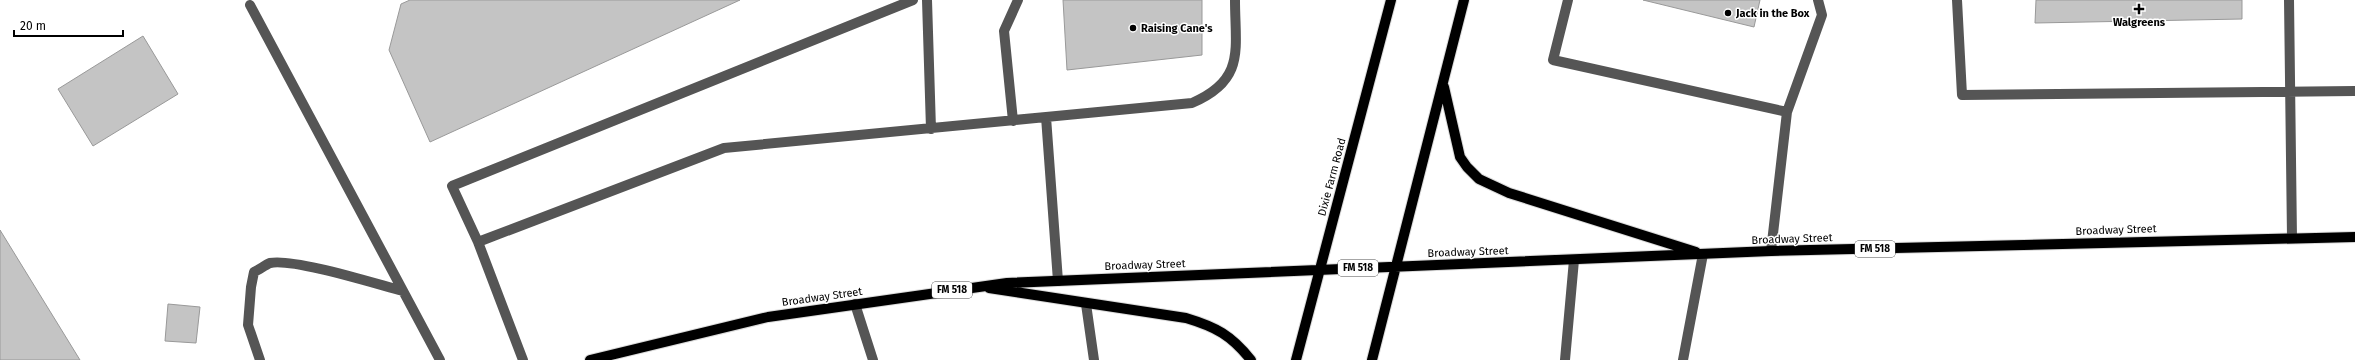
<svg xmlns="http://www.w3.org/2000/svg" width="2355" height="360" font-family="'Fira Sans',sans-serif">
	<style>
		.building { fill: #c4c4c4; stroke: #999 }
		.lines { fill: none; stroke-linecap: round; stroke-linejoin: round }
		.major-casing { stroke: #dbdbdb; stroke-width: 12 }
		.minor { stroke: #555; stroke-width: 10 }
		.major { stroke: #000; stroke-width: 10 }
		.poi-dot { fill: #000; stroke: #fff; stroke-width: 1.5 }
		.labels { text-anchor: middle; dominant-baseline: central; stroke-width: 3; stroke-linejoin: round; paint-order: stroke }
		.shield { fill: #fff; stroke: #4c4c4c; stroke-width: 1 }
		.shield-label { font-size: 10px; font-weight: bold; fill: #000 }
		.poi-label { font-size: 11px; font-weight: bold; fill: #000; stroke: #fff; text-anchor: start }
		.street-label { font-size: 11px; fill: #000; stroke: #fff }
	</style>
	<rect width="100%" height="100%" fill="#fff"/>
	<path class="building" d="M410 0H740L430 142 389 50 401 4Z
		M1063 0H1202V55L1067 70Z
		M1643 0H1760L1754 27Z
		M2036 0H2242V19L2035 23Z
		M143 36 178 94 93 146 58 89Z
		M0 230 80 360H0Z
		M168 304 200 307 196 343 165 341Z"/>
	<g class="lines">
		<g class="major-casing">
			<path id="major" d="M1444 87 1460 157 1467 167 1479 179 1509 193 1696 252
				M989 288 1186 318C1216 327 1231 335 1251 360
				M590 360 768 317 1007 283 1771 251 2355 237
				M1296 360 1391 0
				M1372 360 1464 0"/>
		</g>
		<path class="minor" d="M927 0 931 129
			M1568 0 1553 60 1787 112 1771 251
			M1957 0 1962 95 2355 91
			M2289 0 2292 238
			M250 5 440 360
			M1787 112 1822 15 1818 0
			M1046 117 1192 103C1246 80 1235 49 1235 0
			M1013 121 1004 31 1018 0
			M478 242 452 186 913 0
			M855 304 873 360
			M1086 304 1094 360
			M260 360 248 325 251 287 254 272C259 270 265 265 270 263 293 258 376 284 403 291
			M523 360 478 242 724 148 1046 117 1058 281
			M1565 360 1574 260
			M1683 360 1703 254"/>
		<use href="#major" class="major"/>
	</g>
	<g class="poi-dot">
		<path d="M2137 3h4v4h4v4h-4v4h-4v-4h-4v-4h4z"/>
		<circle cx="1728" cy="13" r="4"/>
		<circle cx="1133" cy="28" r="4"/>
	</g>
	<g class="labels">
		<g class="shield">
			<rect x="1855" y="241" width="40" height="16" rx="3"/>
			<rect x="1338" y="260" width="40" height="16" rx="3"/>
			<rect x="932" y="282" width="40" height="16" rx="3"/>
		</g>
		<g class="shield-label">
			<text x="1875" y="249">FM 518</text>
			<text x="1358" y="268">FM 518</text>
			<text x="952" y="290">FM 518</text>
		</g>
		<g class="poi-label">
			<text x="1736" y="13">Jack in the Box</text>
			<text x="2139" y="22" text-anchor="middle">Walgreens</text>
			<text x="1141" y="28">Raising Cane's</text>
		</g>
		<g class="street-label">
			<text transform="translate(1332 177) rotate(-75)">Dixie Farm Road</text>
			<text transform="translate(2116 230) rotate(-2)">Broadway Street</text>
			<text transform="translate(1792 239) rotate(-2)">Broadway Street</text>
			<text transform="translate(1468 252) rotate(-2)">Broadway Street</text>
			<text transform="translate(1145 265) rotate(-2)">Broadway Street</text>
			<text transform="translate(822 297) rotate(-8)">Broadway Street</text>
		</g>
	</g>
	<path d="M14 30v6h109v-6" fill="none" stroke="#000000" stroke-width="2"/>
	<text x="20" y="30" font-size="12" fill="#000000" stroke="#ffffff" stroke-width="3" paint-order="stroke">20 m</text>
</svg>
